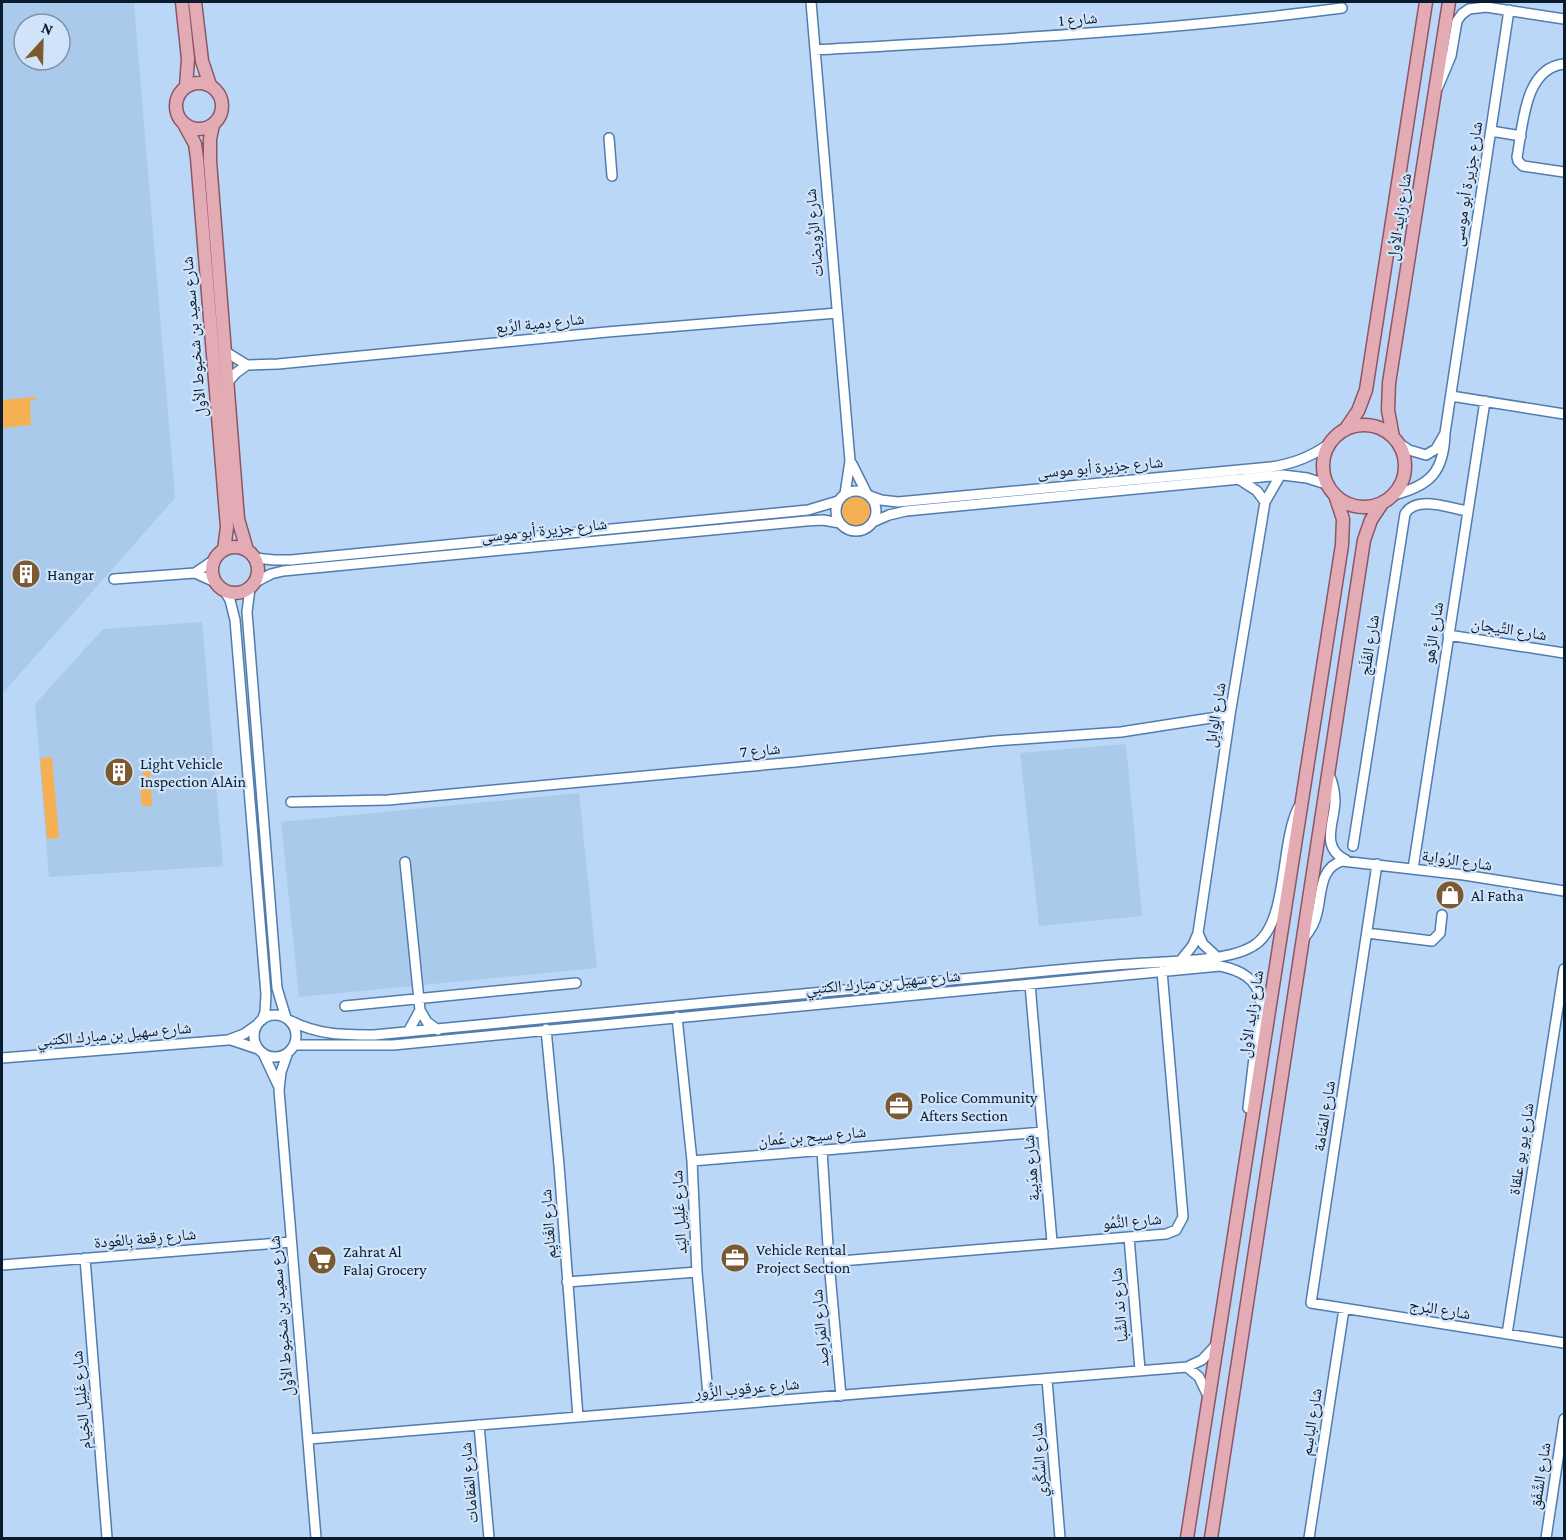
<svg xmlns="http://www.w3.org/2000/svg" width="1566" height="1540" font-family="'Crimson Pro','Noto Naskh Arabic',serif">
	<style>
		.built { fill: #aacaec; fill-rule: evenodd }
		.green { fill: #f6b054 }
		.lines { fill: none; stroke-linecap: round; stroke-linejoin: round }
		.minor-casing { stroke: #507dad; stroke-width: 12 }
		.major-casing { stroke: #8b5665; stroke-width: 15 }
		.minor { stroke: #fff; stroke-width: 9 }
		.major { stroke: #e3acb5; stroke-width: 12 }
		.labels { text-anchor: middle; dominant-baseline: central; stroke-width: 4.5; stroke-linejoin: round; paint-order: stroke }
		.street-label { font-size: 16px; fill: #091b2e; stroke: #d0e3f9 }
		.poi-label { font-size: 16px; fill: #091b2e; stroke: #d0e3f9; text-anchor: start }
	</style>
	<rect width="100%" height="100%" fill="#bbd7f7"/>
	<path class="built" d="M2 2H134L175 498 2 694ZM24 24H60V60H24Z
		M202 622 223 866 49 877 35 704 103 629Z
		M1126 744 1142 916 1039 926 1020 753Z
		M579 793 597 968 299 997 281 822Z"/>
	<path class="green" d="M34 397 37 400 30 401 31 425 2 428V400Z
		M841 511a15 15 0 1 1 30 0a15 15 0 1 1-30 0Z
		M52 757 59 838 47 839 40 758Z
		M144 770H150L152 806H142L140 782Z"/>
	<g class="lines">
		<g class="minor-casing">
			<path id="minor" d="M811 2 850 461 845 494
				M815 50C991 40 1167 31 1342 8
				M1564 64C1524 68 1523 126 1517 157L1518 161 1523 166 1564 172
				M1438 87 1451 56 1457 21 1462 14 1469 9 1486 7 1564 19
				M1491 131 1521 136
				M609 138 612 176
				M226 352 247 365 278 364 607 332 837 313
				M228 382 236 373 247 365
				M1451 396 1564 414
				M1397 442 1409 450 1426 455 1436 449 1444 435
				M852 464 867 494
				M1240 480 1257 491 1265 502
				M836 511a20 20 0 1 1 40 0a20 20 0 1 1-40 0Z
				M1393 495C1430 486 1444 472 1445 433L1509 10
				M870 496 881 500 898 502 1271 467C1293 464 1311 457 1329 444
				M873 522 889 515 906 511 1283 475 1307 478 1329 485
				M255 558 274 560H291L808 510 838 501
				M195 573 214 560
				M114 579 195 573 217 583
				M254 583 271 574 283 571 806 521 823 520 840 523
				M250 588 247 612 277 988 286 1018
				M224 590 230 600 235 620 266 994 265 1012 262 1020
				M1448 635 1564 653
				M1329 774C1333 783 1335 792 1335 802 1334 823 1320 848 1346 860
				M291 802 388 800 795 762 994 741 1121 732 1230 715
				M1353 846 1405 514C1416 495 1449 508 1467 511
				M405 862 420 1010 427 1022 438 1030
				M1377 864 1311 1303 1564 1343
				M1413 869 1485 401
				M1198 933 1203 944 1217 957
				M1367 933 1432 941 1440 933 1442 915
				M1304 938C1310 931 1315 923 1317 913 1322 894 1319 868 1342 861L1464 875 1564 891
				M1181 960 1193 945 1198 933 1230 715 1265 502 1280 476
				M1030 984 1052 1242
				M345 1006 576 983
				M254 1036a21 21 0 1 1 42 0a21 21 0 1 1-42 0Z
				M677 1017 692 1161 697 1272 709 1406
				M291 1021C318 1035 344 1035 374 1035 595 1014 815 992 1036 972 1067 969 1098 966 1129 964 1162 961 1231 963 1256 944 1288 921 1280 845 1298 808
				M546 1029 559 1165 578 1417
				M408 1032 420 1010
				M231 1040 258 1049
				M295 1045H393L1220 966C1240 970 1256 978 1261 999L1248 1108
				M263 1053 278 1085
				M287 1055 281 1072 279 1090 316 1538
				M2 1058 228 1040 244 1034 257 1025
				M822 1150 829 1262 841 1396
				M692 1161 1043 1132
				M1129 1237 1140 1370
				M85 1258 107 1538
				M829 1262 1129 1237 1166 1234 1176 1230 1183 1217 1162 971
				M2 1265 291 1242
				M567 1282 697 1272
				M1507 1334 1564 969
				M1187 1367 1199 1377 1208 1396
				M1047 1379 1060 1538
				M479 1425 489 1538
				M309 1439 1187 1367 1202 1360 1216 1345
				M1309 1538 1344 1309
				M1546 1538 1564 1419"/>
		</g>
		<g class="major-casing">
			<path id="major" d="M182 2 188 59 186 86
				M195 2 202 61 210 85
				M176 106a23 23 0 1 1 46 0a23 23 0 1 1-46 0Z
				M184 124 195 144 197 158 227 527 224 550
				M213 125 210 139V161L238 519 247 550
				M1323 466a41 41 0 1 1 82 0a41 41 0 1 1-82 0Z
				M1345 430 1358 411 1366 390 1426 2
				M1393 437 1388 410 1389 383 1449 2
				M212 570a23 23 0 1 1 46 0a23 23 0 1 1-46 0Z
				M1187 1538C1237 1207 1291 876 1342 545L1343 519 1335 495
				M1211 1538 1364 540 1371 520 1383 502"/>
		</g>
		<use href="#minor" class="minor"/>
		<use href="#major" class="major"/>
	</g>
	<defs>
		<g id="building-disc" transform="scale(1.5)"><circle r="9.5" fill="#7b5a31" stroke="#d0e3f9"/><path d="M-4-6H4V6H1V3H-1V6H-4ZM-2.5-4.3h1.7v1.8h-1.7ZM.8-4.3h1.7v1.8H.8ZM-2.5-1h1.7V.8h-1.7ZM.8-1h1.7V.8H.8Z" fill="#fff"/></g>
		<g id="shop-disc" transform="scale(1.5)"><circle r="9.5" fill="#7b5a31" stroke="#d0e3f9"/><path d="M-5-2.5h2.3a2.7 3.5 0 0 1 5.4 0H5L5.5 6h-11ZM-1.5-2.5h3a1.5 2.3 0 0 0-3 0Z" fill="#fff"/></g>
		<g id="office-disc" transform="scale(1.5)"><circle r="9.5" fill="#7b5a31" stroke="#d0e3f9"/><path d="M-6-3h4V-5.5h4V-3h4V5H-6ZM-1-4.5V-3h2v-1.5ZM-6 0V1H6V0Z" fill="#fff"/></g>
		<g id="supermarket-disc" transform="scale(1.5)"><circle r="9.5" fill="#7b5a31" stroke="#d0e3f9"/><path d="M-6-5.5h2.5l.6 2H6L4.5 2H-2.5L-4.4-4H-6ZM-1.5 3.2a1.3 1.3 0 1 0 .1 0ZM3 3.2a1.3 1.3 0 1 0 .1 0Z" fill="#fff"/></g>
	</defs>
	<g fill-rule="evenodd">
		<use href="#building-disc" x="26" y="574"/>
		<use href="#building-disc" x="119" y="772"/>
		<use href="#shop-disc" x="1450" y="895"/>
		<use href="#office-disc" x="899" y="1106"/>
		<use href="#office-disc" x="735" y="1258"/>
		<use href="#supermarket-disc" x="322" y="1260"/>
	</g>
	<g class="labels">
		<g class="street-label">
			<text transform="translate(1078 19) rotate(-4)">شارع 1</text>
			<text transform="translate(1467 184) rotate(-81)">شارع جزيرة أبو موسى</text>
			<text transform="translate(1399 217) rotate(-81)">شارع زايد الأول</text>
			<text transform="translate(814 233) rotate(-95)">شارع الرُّويضات</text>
			<text transform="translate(540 323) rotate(-6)">شارع دِمية الرَّبع</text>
			<text transform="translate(194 337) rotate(-95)">شارع سعيد بن شخبوط الأول</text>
			<text transform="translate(1100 467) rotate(-5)">شارع جزيرة أبو موسى</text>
			<text transform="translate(544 530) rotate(-6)">شارع جزيرة أبو موسى</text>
			<text transform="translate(1509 629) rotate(9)">شارع التِّيجان</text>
			<text transform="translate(1433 633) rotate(-81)">شارع الزَّهو</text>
			<text transform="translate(1369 645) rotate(-81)">شارع الفَلَج</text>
			<text transform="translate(1215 715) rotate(-81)">شارع الوابِل</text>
			<text transform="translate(760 750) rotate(-5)">شارع 7</text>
			<text transform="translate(1457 860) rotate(8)">شارع الرُواية</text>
			<text transform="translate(883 982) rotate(-5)">شارع سهيل بن مبارك الكتبي</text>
			<text transform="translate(1251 1014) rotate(-81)">شارع زايد الأول</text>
			<text transform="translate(114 1034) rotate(-5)">شارع سهيل بن مبارك الكتبي</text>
			<text transform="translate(1324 1116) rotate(-81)">شارع المَتامة</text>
			<text transform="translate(812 1136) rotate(-5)">شارع سيح بن عُمان</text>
			<text transform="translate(1521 1149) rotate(-81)">شارع يو بو علقاة</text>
			<text transform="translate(1031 1168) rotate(-95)">شارع هدَيبة</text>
			<text transform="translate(679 1212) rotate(-93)">شارع غَلِيل اليَد</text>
			<text transform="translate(1132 1221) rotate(-5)">شارع النُّمُو</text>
			<text transform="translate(548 1224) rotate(-94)">شارع الغَنايِم</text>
			<text transform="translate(145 1238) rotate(-5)">شارع رِقعة بِالعُودة</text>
			<text transform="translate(1119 1305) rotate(-95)">شارع ند الشِّبا</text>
			<text transform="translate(1440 1309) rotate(9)">شارع البُرج</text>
			<text transform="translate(281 1316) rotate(-95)">شارع سعيد بن شخبوط الأول</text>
			<text transform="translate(820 1328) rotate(-95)">شارع المَراصِد</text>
			<text transform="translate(747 1388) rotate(-5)">شارع عرقوب الزُّور</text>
			<text transform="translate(81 1400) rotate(-95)">شارع غَلِيل الخِيام</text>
			<text transform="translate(1311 1422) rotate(-81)">شارع الباسِم</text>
			<text transform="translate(1039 1460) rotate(-94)">شارع السُّكَّري</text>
			<text transform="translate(1540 1476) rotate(-81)">شارع الشَّفَق</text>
			<text transform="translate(469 1483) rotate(-95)">شارع المَقامات</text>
		</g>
		<g class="poi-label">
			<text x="47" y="574">Hangar</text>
			<text x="140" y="763">Light Vehicle<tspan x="140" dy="18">Inspection AlAin</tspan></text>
			<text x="1471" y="895">Al Fatha</text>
			<text x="920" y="1097">Police Community<tspan x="920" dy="18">Afters Section</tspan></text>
			<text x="756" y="1249">Vehicle Rental<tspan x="756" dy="18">Project Section</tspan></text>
			<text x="343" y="1251">Zahrat Al<tspan x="343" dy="18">Falaj Grocery</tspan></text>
		</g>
	</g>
	<rect width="1566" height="1540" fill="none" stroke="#091b2e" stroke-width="6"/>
	<g transform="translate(42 42) rotate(22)"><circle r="28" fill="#d0e3f9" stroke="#8093a8" stroke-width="1.5"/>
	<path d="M0-4.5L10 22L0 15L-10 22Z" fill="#7b5a31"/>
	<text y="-9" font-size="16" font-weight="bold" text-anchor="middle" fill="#091b2e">N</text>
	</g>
</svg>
